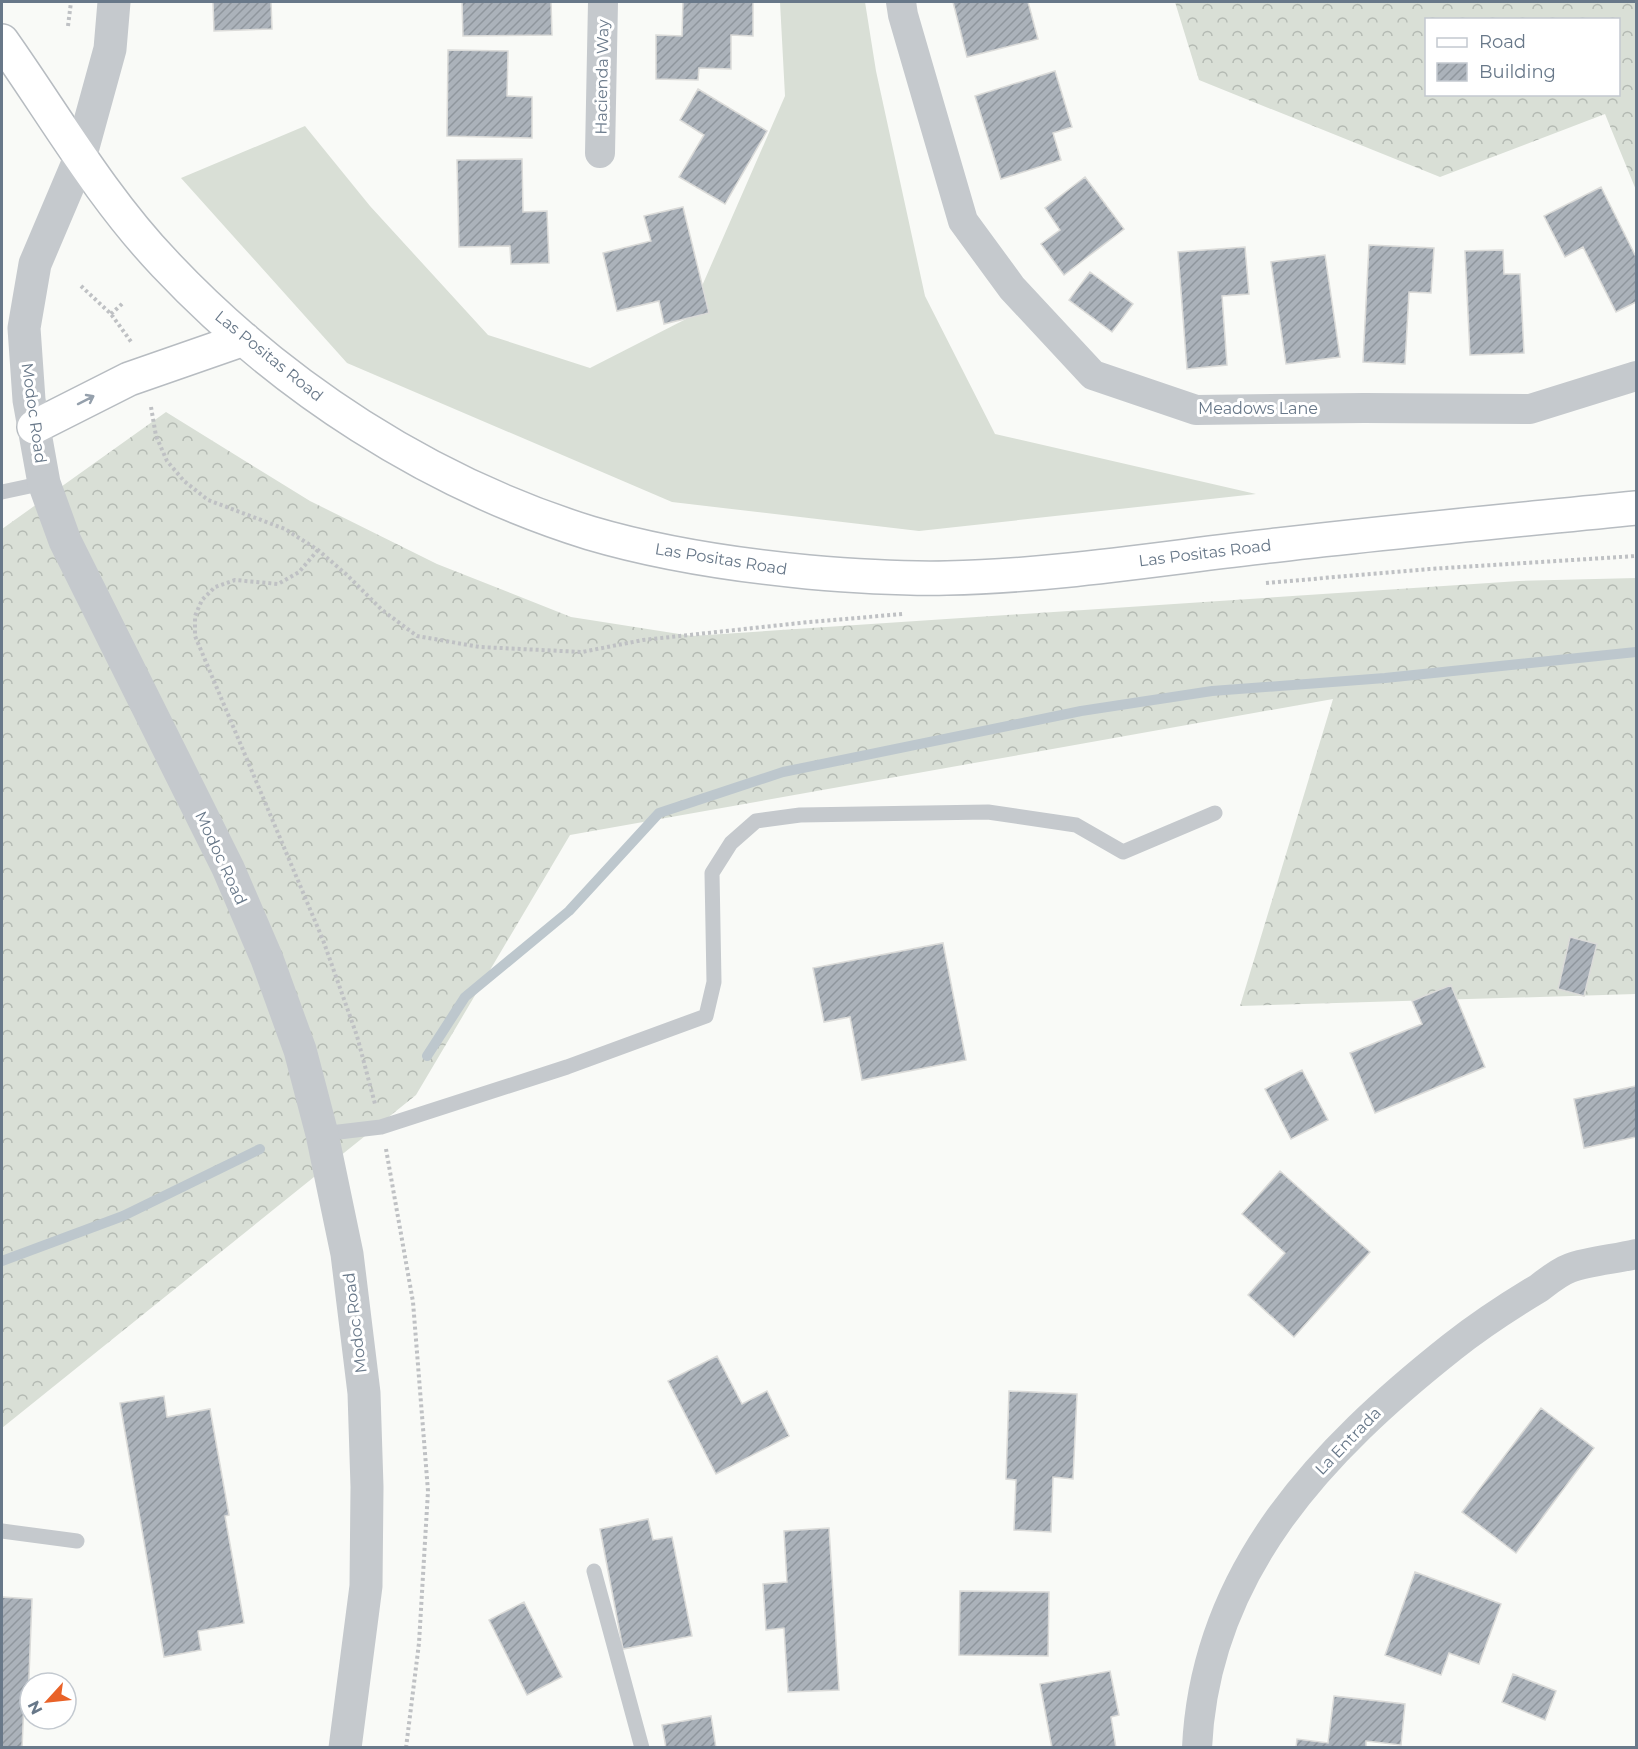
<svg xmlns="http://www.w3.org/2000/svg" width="1638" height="1749" font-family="Montserrat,sans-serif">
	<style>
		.grass { fill: #d9dfd6 }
		.forest { fill: url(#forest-crowns); fill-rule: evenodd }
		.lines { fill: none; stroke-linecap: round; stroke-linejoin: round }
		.stream { stroke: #bdc7cd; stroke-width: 10 }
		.building { fill: url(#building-hatch); stroke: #dbdbd9; stroke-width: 1.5 }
		.secondary-casing { stroke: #b7bcc1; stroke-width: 36 }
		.path { stroke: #bfc1c4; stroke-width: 4; stroke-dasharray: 3 3; stroke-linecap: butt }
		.service { stroke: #c5c9cd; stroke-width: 15 }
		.minor { stroke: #c5c9cd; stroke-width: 30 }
		.tertiary { stroke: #c5c9cd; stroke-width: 33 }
		.secondary { stroke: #fff; stroke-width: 33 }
		.oneway { stroke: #95a0ac }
		.labels { text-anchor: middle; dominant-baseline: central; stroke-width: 6; stroke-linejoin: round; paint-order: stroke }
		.street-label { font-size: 16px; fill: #687889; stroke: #fff }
	</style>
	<defs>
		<pattern id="forest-crowns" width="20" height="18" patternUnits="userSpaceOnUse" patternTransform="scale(1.5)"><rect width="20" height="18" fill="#d9dfd6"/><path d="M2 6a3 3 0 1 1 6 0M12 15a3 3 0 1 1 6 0" fill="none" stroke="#b4bab3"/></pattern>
		<pattern id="building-hatch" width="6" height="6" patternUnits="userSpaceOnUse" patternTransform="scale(1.5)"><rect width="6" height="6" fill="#abb2ba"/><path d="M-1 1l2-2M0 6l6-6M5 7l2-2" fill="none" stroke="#8f969d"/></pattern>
	</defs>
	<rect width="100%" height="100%" fill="#f9faf7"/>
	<path class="grass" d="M780 2H865L876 71 925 296 995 434 1256 494 919 531 672 502 347 363 181 178 305 126 370 206 488 335 590 368 688 318 785 96Z"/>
	<path class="forest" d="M1175 2H1636V190L1605 114 1440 177 1199 80ZM1426 20H1618V94H1426Z
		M166 412 310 501 437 564 571 617 692 636 1519 581 1636 578V994L1240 1006 1333 699 570 835 416 1095 2 1428V529Z"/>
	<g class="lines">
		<path class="stream" d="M427 1056 465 997 569 911 659 813 783 772 1081 711 1212 691 1385 678 1636 652
			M2 1261 123 1216 260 1149"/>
	</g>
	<path class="building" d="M213 2H271L272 29 214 31Z
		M462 2H551L552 35 463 36Z
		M683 2H753V36L731 35V69L699 68 698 80 656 79V35L682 36Z
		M953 2H1028L1038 39 967 57Z
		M448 50 508 51 507 96 532 97V138L447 136Z
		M1055 71 1072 127 1053 133 1061 160 1001 179 975 96Z
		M698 89 767 131 725 204 679 177 704 135 680 120Z
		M522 159 523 212 547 211 549 263 511 264 510 246 459 247 457 160Z
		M1085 177 1124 229 1064 275 1041 244 1060 230 1045 208Z
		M1601 187 1636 257V302L1616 312 1583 247 1565 257 1544 216Z
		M683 207 709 313 664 324 659 301 617 311 603 253 651 241 644 216Z
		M1369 245 1434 248 1431 293 1409 292 1405 364 1363 362Z
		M1245 247 1249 294 1222 296 1227 365 1187 369 1178 252Z
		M1503 250 1504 274H1520L1524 353 1470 355 1465 251Z
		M1325 255 1340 357 1286 364 1271 262Z
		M1090 272 1133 304 1112 332 1069 300Z
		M1570 937 1597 944 1584 996 1558 989Z
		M943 943 966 1060 862 1080 850 1017 824 1022 813 968Z
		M1451 985 1485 1067 1375 1113 1350 1053 1422 1024 1412 1001Z
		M1302 1070 1328 1120 1291 1139 1265 1089Z
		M1636 1086V1137L1584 1148 1574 1099Z
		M1280 1171 1370 1252 1294 1337 1248 1295 1285 1253 1242 1214Z
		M717 1356 742 1404 767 1391 789 1436 716 1474 668 1381Z
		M1009 1391 1077 1394 1073 1479 1053 1477 1051 1532 1014 1530 1016 1480 1006 1479Z
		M164 1396 167 1417 210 1409 229 1515 225 1516 244 1623 198 1631 201 1650 164 1657 120 1403Z
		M1541 1408 1594 1448 1516 1553 1462 1512Z
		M648 1519 653 1540 672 1537 692 1636 623 1649 600 1529Z
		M829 1528 839 1690 788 1692 784 1628 766 1630 763 1584 787 1582 784 1531Z
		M1415 1572 1501 1604 1479 1664 1449 1653 1441 1675 1385 1655Z
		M960 1591 1049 1592 1048 1656 959 1655Z
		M2 1597 32 1599 28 1702H24L22 1748H2Z
		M524 1602 562 1677 527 1695 489 1620Z
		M1110 1671 1119 1715 1111 1717 1116 1748H1052L1040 1684Z
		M1513 1674 1556 1691 1545 1720 1502 1702Z
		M1334 1696 1405 1704 1401 1745 1366 1741V1748H1296L1297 1739 1328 1743Z
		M711 1716 716 1748H666L662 1725Z"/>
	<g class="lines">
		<g class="secondary-casing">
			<path id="secondary" d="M2 41C55 116 101 197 165 264 281 387 429 483 590 533 661 554 735 565 808 572 854 576 900 579 947 578 1057 576 1168 557 1278 545 1397 531 1517 520 1636 508
				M34 427 129 379 244 339"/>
		</g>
		<path class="path" d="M68 26 71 2
			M81 286 111 314 132 343
			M111 314 123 303
			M151 407 156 436 167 461 184 481 208 500 285 529 318 550 347 575 382 610 417 636 480 647 582 652 643 640 809 622 903 614
			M318 550 299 572 278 584 235 580 215 587 202 600 195 616V636L323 940 357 1036 375 1104
			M1266 583 1429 569 1636 556
			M386 1149 413 1302 428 1491 419 1643 406 1748"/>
		<path class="service" d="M2 492 44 483
			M322 1134 381 1127 567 1067 706 1016 714 982 712 873 731 843 756 821 800 815 988 812 1076 825 1123 852 1215 813
			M2 1531 77 1541
			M594 1571 642 1748"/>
		<path class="minor" d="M901 2 903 15 963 221 1012 288 1093 375 1196 410 1364 408 1530 409 1636 376
			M600 153 603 2
			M1197 1748C1205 1571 1322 1450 1452 1347 1480 1325 1509 1306 1539 1288 1548 1281 1559 1272 1570 1268 1589 1261 1616 1259 1636 1254"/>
		<path class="tertiary" d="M114 2 110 49 80 158 35 264 24 328 29 400 44 483 65 541 228 868 267 959 300 1050 322 1134 347 1254 364 1393 367 1487 366 1586 345 1748"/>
		<use href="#secondary" class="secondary"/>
	</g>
	<defs><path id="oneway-shaft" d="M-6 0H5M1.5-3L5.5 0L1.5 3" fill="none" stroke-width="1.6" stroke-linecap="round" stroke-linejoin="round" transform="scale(1.5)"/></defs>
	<use class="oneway" href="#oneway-shaft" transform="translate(86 400) rotate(-27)"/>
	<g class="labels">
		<g class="street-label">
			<text transform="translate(602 77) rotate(-89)">Hacienda Way</text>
			<text transform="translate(269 356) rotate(39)">Las Positas Road</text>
			<text x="1258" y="408">Meadows Lane</text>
			<text transform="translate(34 413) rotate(82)">Modoc Road</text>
			<text transform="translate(1205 553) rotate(-7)">Las Positas Road</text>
			<text transform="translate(721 559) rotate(9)">Las Positas Road</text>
			<text transform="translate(221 858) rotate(65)">Modoc Road</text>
			<text transform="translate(355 1323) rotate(-97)">Modoc Road</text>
			<text transform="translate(1348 1441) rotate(-46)">La Entrada</text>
		</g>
	</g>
	<rect width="1638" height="1749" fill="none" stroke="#687889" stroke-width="6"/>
	<rect x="1425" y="18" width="195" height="78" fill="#ffffff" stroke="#c3c9d0" stroke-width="1.5"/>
	<rect x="1437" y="38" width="30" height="9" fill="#ffffff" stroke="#c3c9d0" stroke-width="1.5"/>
	<text x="1479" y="48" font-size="18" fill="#687889">Road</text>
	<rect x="1437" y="63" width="30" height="18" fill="url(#building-hatch)" stroke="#c3c9d0" stroke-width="1.5"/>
	<text x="1479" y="78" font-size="18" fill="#687889">Building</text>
	<g transform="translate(48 1701) rotate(243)"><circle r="28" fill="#ffffff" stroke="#c3c9d0" stroke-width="1.5"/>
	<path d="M0-4.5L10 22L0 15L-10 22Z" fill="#e96228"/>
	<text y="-9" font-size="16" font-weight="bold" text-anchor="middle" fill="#687889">N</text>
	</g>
</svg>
